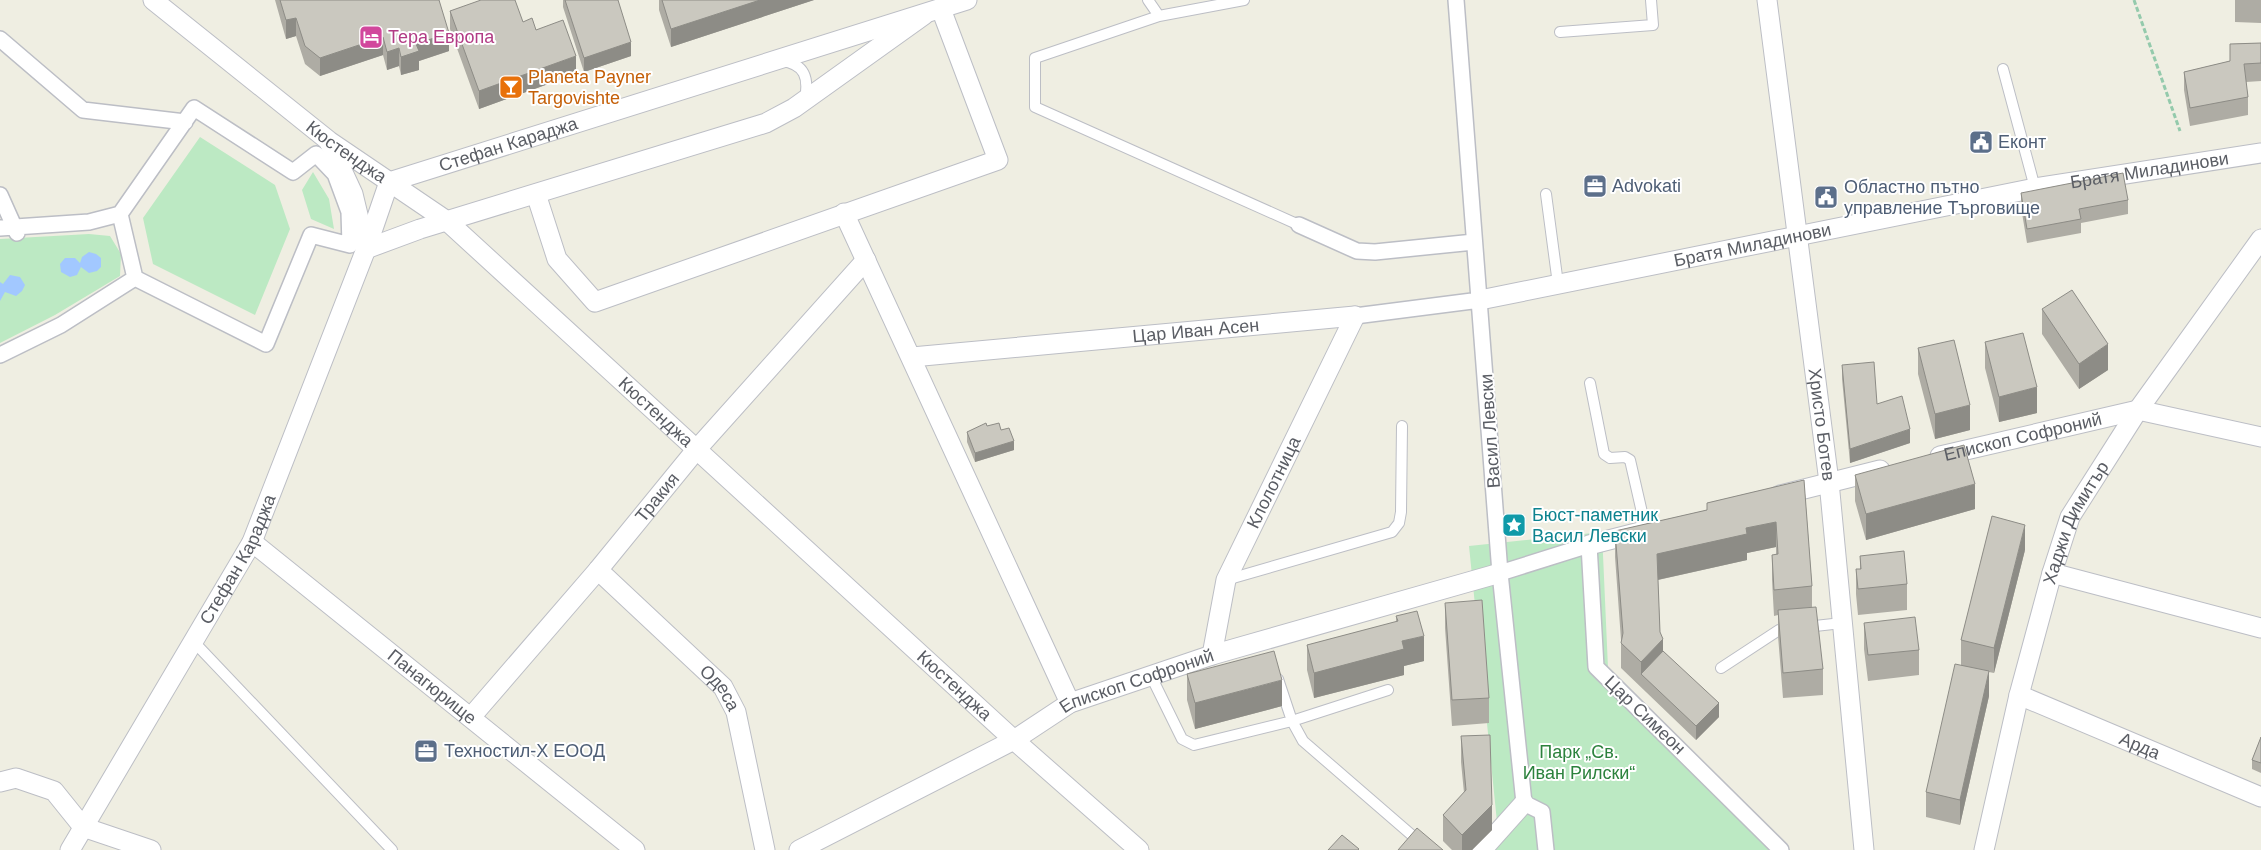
<svg xmlns="http://www.w3.org/2000/svg" width="2261" height="850" font-family="Helvetica,sans-serif">
	<style>
		.green { fill: #bce9c3 }
		.water { fill: #a2c8ff }
		.lines { fill: none; stroke-linecap: round; stroke-linejoin: round }
		.service-casing { stroke: #bcbec5; stroke-width: 12 }
		.pedestrian-casing { stroke: #bcbec5; stroke-width: 18 }
		.minor-casing { stroke: #bcbec5; stroke-width: 21 }
		.path { stroke: #94caac; stroke-width: 3; stroke-dasharray: 5 2.5; stroke-linecap: butt }
		.service { stroke: #fff; stroke-width: 10 }
		.pedestrian { stroke: #fff; stroke-width: 15 }
		.minor { stroke: #fff; stroke-width: 19 }
		.wall { fill: #aeaca4 }
		.shaded-wall { fill: #8d8c86 }
		.building { fill: #cac8bf; stroke: #8d8c86 }
		.labels { text-anchor: middle; dominant-baseline: central; stroke-width: 4; stroke-linejoin: round; paint-order: stroke }
		.hotel-label { font-size: 18px; fill: #b23c85; stroke: #fff; text-anchor: start }
		.food-label { font-size: 18px; fill: #c56008; stroke: #fff; text-anchor: start }
		.service-label { font-size: 18px; fill: #4e5e75; stroke: #fff; text-anchor: start }
		.street-label { font-size: 18px; fill: #5a5d64; stroke: #fff }
		.culture-label { font-size: 18px; fill: #0d838f; stroke: #fff; text-anchor: start }
		.park-label { font-size: 18px; fill: #2c823d; stroke: #fff }
	</style>
	<rect width="100%" height="100%" fill="#efeee2"/>
	<path class="green" d="M200 137 275 185 290 229 255 315 153 264 143 218Z
		M313 172 329 199 334 229 311 219 302 190Z
		M89 234 110 236 121 254 120 276 55 315 0 343V239Z
		M1602 532 1608 668 1788 850H1472L1497 822 1469 546Z"/>
	<path class="water" d="M89 252 96 254 101 258V267L97 271 89 273 81 267 77 275 70 277 61 272 60 264 65 258H75L80 263 82 257Z
		M10 275 20 277 25 285 22 291 16 296 5 292 0 301V282L3 284Z"/>
	<g class="lines">
		<g class="service-casing">
			<path id="service" d="M1148 0 1159 16
				M1244 0 1159 16 1035 58V107L1299 225
				M1560 32 1653 25 1651 0
				M782 61C805 64 809 78 805 99
				M2003 69 2035 188
				M1546 194 1558 284
				M1590 383 1604 454 1610 458 1625 457 1630 460 1646 530
				M1226 580 1392 532 1399 523 1401 512 1402 426
				M1806 627 1842 623
				M194 642 392 850
				M1721 668 1779 630 1789 629
				M1151 676 1182 739 1194 745 1292 721 1388 690
				M1278 679 1292 721 1303 741 1429 850"/>
		</g>
		<g class="pedestrian-casing">
			<path id="pedestrian" d="M1456 0 1500 573 1524 803 1542 812 1546 850
				M0 39 83 110 185 122
				M194 108 293 172 316 154 335 174 349 212 350 245 311 235 266 344 135 278 120 214Z
				M0 195 17 233
				M1299 225 1357 251 1375 252 1474 242
				M0 228 89 222 120 214
				M1355 316 1480 300
				M0 355 61 325 135 278
				M1500 573 1589 545 1596 667 1781 850"/>
		</g>
		<g class="minor-casing">
			<g id="minor">
				<path id="s1" d="M153 0 329 141 447 221 1014 740 1139 850"/>
				<path id="s2" d="M1767 0 1829 482 1864 850"/>
				<path d="M329 142 353 194 366 248"/>
				<path id="s3" d="M389 182 967 0"/>
				<path d="M536 194 557 259 595 302 998 160 941 9"/>
				<path d="M844 213 1070 703"/>
				<path d="M366 249 420 229 766 123 794 108 924 15"/>
				<path id="s4" d="M1480 300 2035 188 2261 153"/>
				<path id="s5" d="M912 357 1355 316"/>
				<path id="s6" d="M1940 456 2138 410 2261 437"/>
				<path d="M1780 495 1880 470"/>
				<path id="s7" d="M252 542 635 850"/>
				<path d="M1589 545 1640 532"/>
				<path id="s8" d="M598 570 723 687 736 712 765 850"/>
				<path d="M2052 573 2261 628"/>
				<path id="s9" d="M1212 655 1226 580 1355 316"/>
				<path id="s10" d="M2019 695 2261 797"/>
				<path id="s11" d="M471 717 598 570 696 450 866 260"/>
				<path d="M0 782 16 778 54 791 83 827 151 850"/>
				<path id="s12" d="M70 850 252 542 366 249 389 182"/>
				<path id="s13" d="M799 850 1014 740 1070 703 1212 655 1500 573"/>
				<path d="M1482 850 1524 803"/>
				<path id="s14" d="M1984 850 2019 695 2052 573 2070 517 2138 410 2261 239"/>
			</g>
		</g>
		<path class="path" d="M2134 0 2180 131"/>
		<use href="#service" class="service"/>
		<use href="#pedestrian" class="pedestrian"/>
		<use href="#minor" class="minor"/>
	</g>
	<path class="wall" d="M275 0H439L449 51 419 61V70L401 75 399 66 387 70 383 55 320 76 305 64 296 36 286 39Z
		M563 0H618L631 56 584 72 563 7Z
		M659 0H814L671 47 659 10Z
		M2235 0H2261V23L2235 22Z
		M450 11 523 22 536 30 576 74 479 109 450 29Z
		M2261 43V81L2246 82 2248 97V115L2190 126 2184 90V72L2230 61V44Z
		M2021 193 2128 200V214L2081 223V233L2027 243 2021 207Z
		M2042 309 2108 370 2079 389 2042 334Z
		M1985 342 2037 413 1999 422 1985 368Z
		M1918 348 1970 430 1935 439 1918 374Z
		M1842 365 1910 443 1850 463 1842 379Z
		M987 426 1001 430 1014 450 975 462 967 442V432Z
		M1855 475 1975 509 1866 540 1855 501Z
		M1804 480 1812 586V607L1823 669V695L1783 698 1778 636V615L1774 616 1772 580V555H1776V547L1747 553V560L1658 580 1660 632 1663 651 1719 717 1696 740 1621 668V640L1615 557V531L1707 510V503Z
		M2025 550 1994 673 1989 672V696L1960 825 1926 817V792L1961 665V640Z
		M1860 556 1907 584V610L1858 615 1856 594V569H1860Z
		M1445 603 1489 698V723L1452 726 1445 628Z
		M1396 616 1424 661 1404 666V675L1314 698 1307 670V645L1396 622Z
		M1864 623 1919 650V675L1868 681 1864 649Z
		M1187 674 1282 706 1195 729 1187 700Z
		M1461 736 1492 830 1472 850H1452L1443 841V815L1464 793 1461 762Z
		M2261 737V773L2252 769V760Z"/>
	<path class="shaded-wall" d="M760 0H814L671 47V29Z
		M296 18V36L286 39V20Z
		M449 33V51L419 61V70L401 75V57L416 44Z
		M383 37V55L320 76V58Z
		M631 42V56L584 72V58Z
		M399 48V66L387 70V52Z
		M576 56V74L479 109V91Z
		M2108 344V370L2079 389V364Z
		M2037 387V413L1999 422V397Z
		M1970 405V430L1935 439V414Z
		M1910 429V443L1850 463V449Z
		M1014 441V450L975 462V453Z
		M1975 484V509L1866 540V514Z
		M1776 522V547L1747 553V560L1657 580V554L1746 528Z
		M2025 525V550L1994 673V648Z
		M1424 636V661L1404 666V675L1314 698V673L1402 641Z
		M1663 639V665L1641 674V662Z
		M1989 671V696L1960 825V800Z
		M1282 680V706L1195 729V703Z
		M1719 703V717L1696 740V726Z
		M1492 805V830L1472 850H1462V835Z"/>
	<path class="building" d="M280 0H439L449 33 416 44 419 51 401 57 399 48 387 52 383 37 320 58 305 46 296 18 286 20Z
		M481 0H515L523 22 532 18 536 30 563 20 576 56 479 91 450 11Z
		M565 0H618L631 42 584 58Z
		M662 0H760L671 29Z
		M2261 43V63L2244 64 2248 97 2190 108 2184 72 2230 61V44Z
		M2123 173 2128 200 2079 209 2081 219 2027 229 2021 193Z
		M2072 290 2108 344 2079 364 2042 309Z
		M2023 333 2037 387 1999 397 1985 342Z
		M1954 340 1970 405 1935 414 1918 348Z
		M1874 362 1877 404 1902 396 1910 429 1850 449 1842 365Z
		M986 423 987 426 999 423 1001 430 1009 428 1014 441 975 453 967 432Z
		M1964 445 1975 484 1866 514 1855 475Z
		M1804 480 1812 586 1774 590 1772 555 1778 554 1776 522 1746 528 1747 534 1657 554 1660 632 1663 639 1641 662 1621 643 1623 633 1615 531 1707 510V503Z
		M1992 516 2025 525 1994 648 1961 640Z
		M1904 551 1907 584 1858 589 1856 569H1861L1860 556Z
		M1482 600 1489 698 1452 700 1445 603Z
		M1816 607 1823 669 1783 673 1778 610Z
		M1417 611 1424 636 1402 641 1404 649 1314 673 1307 645 1398 621 1396 616Z
		M1915 617 1919 650 1868 655 1864 623Z
		M1274 651 1282 680 1195 703 1187 674Z
		M1663 651 1719 703 1696 726 1641 674Z
		M1955 664 1989 671 1960 800 1926 792Z
		M1490 735 1492 805 1462 835 1443 815 1466 790 1461 736Z
		M2261 737V763L2252 760Z
		M1417 828 1443 850H1398Z
		M1342 835 1359 849 1358 850H1328Z"/>
	<defs>
		<g id="hotel-square" transform="scale(1.25)"><rect x="-9" y="-9" width="18" height="18" rx="4" fill="#d1479c" stroke="#fff"/><path d="M-6-4.5h1.5V1H6V5H4.5V3h-9V5H-6ZM-4 0a1.8 1.8 0 1 1 3.6 0ZM.5 0V-2.5h3Q6-2.5 6 0Z" fill="#fff"/></g>
		<g id="bar-square" transform="scale(1.25)"><rect x="-9" y="-9" width="18" height="18" rx="4" fill="#e8710a" stroke="#fff"/><path d="M-6-5H6L.8 .8V4.5H3.5V6h-7V4.5H-.8V.8Z" fill="#fff"/></g>
		<g id="civic-square" transform="scale(1.25)"><rect x="-9" y="-9" width="18" height="18" rx="4" fill="#5c6f8a" stroke="#fff"/><path d="M-.6-6.5H3V-4.5H.6V-3L4-1V1h2V6H-6V1h2V-1L-.6-3ZM-1.2 2.5V6h2.4V2.5Z" fill="#fff"/></g>
		<g id="office-square" transform="scale(1.25)"><rect x="-9" y="-9" width="18" height="18" rx="4" fill="#5c6f8a" stroke="#fff"/><path d="M-6-3h4V-5.5h4V-3h4V5H-6ZM-1-4.5V-3h2v-1.5ZM-6 0V1H6V0Z" fill="#fff"/></g>
		<g id="sight-square" transform="scale(1.25)"><rect x="-9" y="-9" width="18" height="18" rx="4" fill="#0f9aa8" stroke="#fff"/><path d="M0-6L1.8-2.2L6-1.7L2.9 1.2L3.7 5.4L0 3.3L-3.7 5.4L-2.9 1.2L-6-1.7L-1.8-2.2Z" fill="#fff"/></g>
	</defs>
	<g fill-rule="evenodd">
		<use href="#hotel-square" x="371" y="37"/>
		<use href="#bar-square" x="511" y="87"/>
		<use href="#civic-square" x="1981" y="142"/>
		<use href="#office-square" x="1595" y="186"/>
		<use href="#civic-square" x="1826" y="197"/>
		<use href="#sight-square" x="1514" y="525"/>
		<use href="#office-square" x="426" y="751"/>
	</g>
	<g class="labels">
		<g class="hotel-label">
			<text x="388" y="37">Тера Европа</text>
		</g>
		<g class="food-label">
			<text x="528" y="77">Planeta Payner<tspan x="528" dy="21">Targovishte</tspan></text>
		</g>
		<g class="service-label">
			<text x="1998" y="142">Еконт</text>
			<text x="1612" y="186">Advokati</text>
			<text x="1844" y="187">Областно пътно<tspan x="1844" dy="21">управление Търговище</tspan></text>
			<text x="444" y="751">Техностил-Х ЕООД</text>
		</g>
		<g class="street-label">
			<text stroke="none"><textPath href="#s3" startOffset="125">Стефан Караджа</textPath></text>
			<text stroke="none"><textPath href="#s1" startOffset="246">Кюстенджа</textPath></text>
			<text stroke="none"><textPath href="#s4" startOffset="682">Братя Миладинови</textPath></text>
			<text stroke="none"><textPath href="#s4" startOffset="278">Братя Миладинови</textPath></text>
			<text stroke="none"><textPath href="#s5" startOffset="285">Цар Иван Асен</textPath></text>
			<text stroke="none"><textPath href="#s1" startOffset="651">Кюстенджа</textPath></text>
			<text stroke="none"><textPath href="#s2" startOffset="428">Христо Ботев</textPath></text>
			<text transform="translate(1490 431) rotate(-94)">Васил Левски</text>
			<text stroke="none"><textPath href="#s6" startOffset="85">Епископ Софроний</textPath></text>
			<text stroke="none"><textPath href="#s9" startOffset="185">Клолотница</textPath></text>
			<text stroke="none"><textPath href="#s11" startOffset="288">Тракия</textPath></text>
			<text stroke="none"><textPath href="#s14" startOffset="341">Хаджи Димитър</textPath></text>
			<text stroke="none"><textPath href="#s12" startOffset="336">Стефан Караджа</textPath></text>
			<text stroke="none"><textPath href="#s13" startOffset="379">Епископ Софроний</textPath></text>
			<text stroke="none"><textPath href="#s7" startOffset="231">Панагюрище</textPath></text>
			<text stroke="none"><textPath href="#s1" startOffset="1056">Кюстенджа</textPath></text>
			<text stroke="none"><textPath href="#s8" startOffset="170">Одеса</textPath></text>
			<text transform="translate(1645 715) rotate(44)">Цар Симеон</text>
			<text stroke="none"><textPath href="#s10" startOffset="131">Арда</textPath></text>
		</g>
		<g class="culture-label">
			<text x="1532" y="515">Бюст-паметник<tspan x="1532" dy="21">Васил Левски</tspan></text>
		</g>
		<g class="park-label">
			<text x="1579" y="752">Парк „Св.<tspan x="1579" dy="21">Иван Рилски“</tspan></text>
		</g>
	</g>
</svg>
